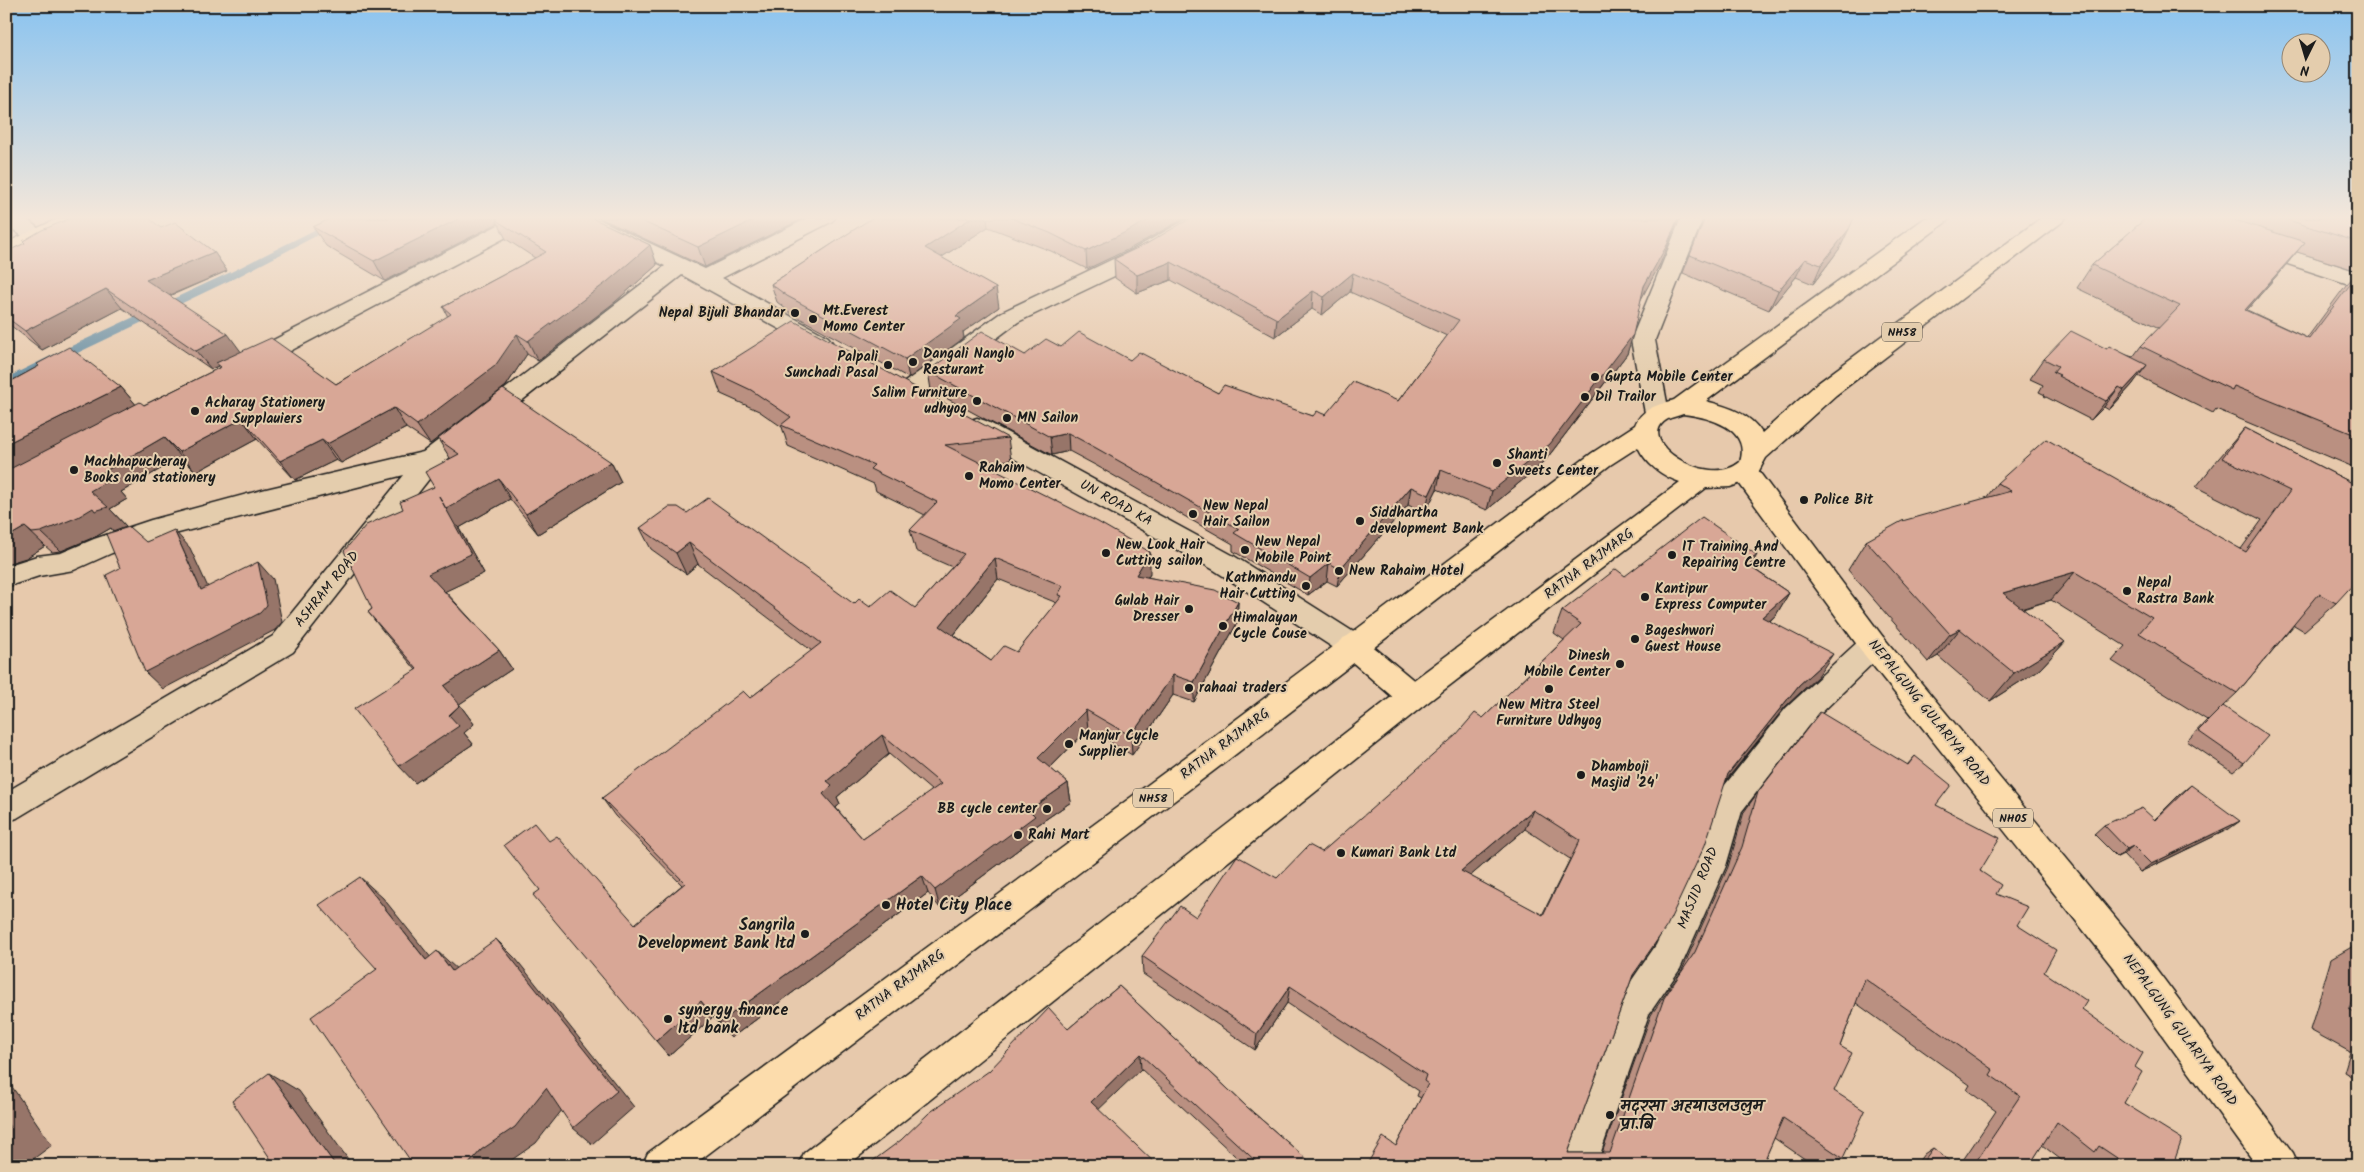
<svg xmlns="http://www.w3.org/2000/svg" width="2364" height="1172" font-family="Kalam,'Playpen Sans Deva',sans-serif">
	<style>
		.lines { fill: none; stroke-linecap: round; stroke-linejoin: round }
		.stream { fill: #688ea2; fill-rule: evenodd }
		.minor-casing { stroke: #1c1c1c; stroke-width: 3 }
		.major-casing { stroke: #1c1c1c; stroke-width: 3 }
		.highway-casing { stroke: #1c1c1c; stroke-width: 3 }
		.minor { fill: #e4cdad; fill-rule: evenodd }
		.major { fill: #fcdcac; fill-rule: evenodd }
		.highway { fill: #fcdcac; fill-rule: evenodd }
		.wall { fill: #ba9081; stroke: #1c1c1c; fill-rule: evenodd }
		.shaded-wall { fill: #977569; stroke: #1c1c1c }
		.building { fill: #d8a796; stroke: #1c1c1c; fill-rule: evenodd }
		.poi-dot { fill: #1c1c1c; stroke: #e4cdad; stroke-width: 2 }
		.labels { text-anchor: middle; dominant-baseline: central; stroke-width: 4; stroke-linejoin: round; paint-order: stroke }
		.shield { fill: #e4cdad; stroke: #585148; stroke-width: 1 }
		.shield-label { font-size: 12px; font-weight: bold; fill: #1c1c1c }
		.poi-label { font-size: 14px; font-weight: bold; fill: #1c1c1c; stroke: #e4cdad; text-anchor: start }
		.street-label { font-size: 14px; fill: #1c1c1c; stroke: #e4cdad }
		.near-poi-label { font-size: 16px; font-weight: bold; fill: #1c1c1c; stroke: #e4cdad; text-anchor: start }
	</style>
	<rect width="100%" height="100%" fill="#e7c9ac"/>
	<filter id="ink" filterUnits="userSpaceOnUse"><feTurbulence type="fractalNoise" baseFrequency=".02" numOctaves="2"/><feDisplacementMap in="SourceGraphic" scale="10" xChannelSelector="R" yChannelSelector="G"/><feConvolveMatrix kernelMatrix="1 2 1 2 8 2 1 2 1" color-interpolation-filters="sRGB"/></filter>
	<g filter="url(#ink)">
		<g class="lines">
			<path class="stream" d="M332 221 335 222V226L239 276 6 387V378L67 348 231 272Z"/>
			<g class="minor-casing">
				<path id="minor" d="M6 218H25L48 236 45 241C29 244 18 233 6 224Z
					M512 218H539L535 222 258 368 250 370 242 368 238 362 242 356Z
					M568 218H596L705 269 808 218H835L831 222 722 278 828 337 832 342 828 347 820 350 812 347 682 275 440 465 293 652 17 818 6 822V792L273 636 404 475 155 539 112 553 74 570 39 576 6 587V566L37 556 61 553 94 539 151 520 266 489 423 452 665 266 572 222Z
					M1189 218H1215L1211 222 1148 260 1018 322 920 396 911 398 902 396 899 390 902 384 1002 312 1132 250Z
					M1681 218H1703L1655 340 1669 413 1666 419 1657 421 1648 419 1645 413 1631 340Z
					M2256 239 2358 272V287L2248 251 2245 246 2248 241Z
					M977 418 986 421 1234 556 1363 638 1367 646 1363 654 1353 658 1343 654 1214 570 968 433 965 427 968 421Z
					M1873 634 1883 637 1887 645 1883 653 1808 726 1742 811 1726 866 1680 969 1649 1014 1596 1166H1558L1623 993 1656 945 1694 865 1717 795 1786 708 1863 637Z"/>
			</g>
			<g class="major-casing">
				<path id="major" d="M59 218H87L83 222 6 258V243Z
					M1745 463 1754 465 1883 637 2139 946 2293 1153 2299 1166H2257L2115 970 1863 653 1736 479 1732 472 1736 465Z
					M1353 634 1363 638 1423 688 1428 697 1423 706 1413 709 1403 706 1343 654 1339 646 1343 638Z"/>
			</g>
			<g class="highway-casing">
				<path id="highway" d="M1925 218H1950L1946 222 1706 401C1728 407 1750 413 1762 433L1818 383 2041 218H2066L2062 222 1836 395 1766 458 1755 478 1730 487 1706 488 1423 706 847 1166H798L804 1153 1403 688 1680 482C1662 476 1646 464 1638 447L1610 465 1232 757 692 1166H642L648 1153 1210 739 1592 453 1635 425C1642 408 1658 405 1674 400ZM1683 414C1709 417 1751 428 1740 462 1708 490 1631 440 1668 419 1672 417 1679 416 1683 414Z"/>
			</g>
			<use href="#minor" class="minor"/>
			<use href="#major" class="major"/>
			<use href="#highway" class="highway"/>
		</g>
		<path class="wall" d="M332 218H592L650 245 657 265 615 302 538 361 527 354 506 386 430 444 406 428 341 463 336 460 295 480 257 439 196 472 181 457 121 492 127 499 110 509 126 526 113 531 111 528 97 536 61 551 52 552 45 546 26 558 6 564V384L39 366 37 364 121 387 136 405H144L219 368 218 366 211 369 122 308 42 350 10 325 6 327V252L161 228 214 252 227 271 170 296 241 352 336 384 448 317 443 307 535 258 506 239 498 223 385 281 326 246 313 227Z
			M600 218H804L705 267Z
			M872 218H1185L1131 248 1087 269 1051 251 988 227 942 257 999 307 963 332 964 338 909 378 792 314 777 302 771 284Z
			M2146 218H2358V271L2297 252 2247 310 2307 338 2346 285 2358 272V469L2216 409 2213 413 2138 376 2132 385 2109 410 2104 407 2091 420 2044 396 2045 395 2039 392 2043 385 2030 379 2044 359 2107 349 2133 357 2141 346 2159 328 2077 288 2092 265Z
			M1148 243 1660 264 1641 298 1627 354 1544 462 1487 510 1437 489 1425 513 1408 505 1337 586 1327 581 1308 595 1233 551V544L1097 466 1069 451 1052 455 931 390 928 371 1025 355 1061 347 1130 360 1218 393 1313 416 1398 401 1447 336 1350 292 1322 315 1312 309 1275 337 1171 280 1137 293 1115 278 1114 259Z
			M1840 248 1813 284 1796 277 1769 310 1683 273 1690 255Z
			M713 372 1008 438 1011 460 981 463 1150 573 1148 577 1238 602 1237 623 1194 702 1173 695 1132 755 1088 729 1050 768 1068 783 1071 802 1036 826 1038 835 940 908 928 893 731 1038 713 1017 669 1056 540 890 549 841 635 924 682 885 615 816 602 798 750 698 812 651 698 564 686 574 651 549 640 528 687 513 854 604 870 607 915 608 952 567 916 551 910 530 925 515 876 491 874 484 788 446 782 427 759 411 721 394ZM998 579 1057 603 1017 652 991 661 954 635ZM889 754 932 791 863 839 836 808 840 804 837 797Z
			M2245 428 2358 486 2336 603 2304 631 2294 625 2237 693 2223 706 2244 763 2233 772 2187 741 2208 719 2207 720 2112 661 2125 646 2051 600 2023 609 2065 642 2040 669 1990 701 1938 656 1928 662 1848 570 1866 541 1986 498 1997 483 2241 549 2262 520 2196 487 2219 458Z
			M438 439 611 462 621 482 538 534 510 499 459 528 457 525 484 573 445 591 499 650 512 669 459 704 474 724 464 733 473 744 415 783 416 670 383 631 368 612 372 609 403 509 434 487 450 458Z
			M1751 567 1789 593 1776 615 1770 621 1818 676 1785 707 1726 781 1633 975 1568 1153H1602L1651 1015 1682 970 1728 867 1744 812 1758 792 1907 765 1915 756 1936 805 2017 925 2044 972 2082 1009 2135 1067 2124 1103 2174 1162 2180 1166H2081L2076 1162 2069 1166 2042 1145 2029 1166H1959L1996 1111 1967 1090 1970 1085 1856 1003 1840 1046 1834 1091 1843 1158 1832 1166H1815L1774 1138 1762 1166 1396 1146 1421 1098 1417 1096 1419 1091 1287 1003 1255 1050 1143 974 1142 956 1196 917 1277 878 1322 852 1483 718 1564 640 1554 633 1562 611 1625 576ZM1525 829 1570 859 1542 915 1470 876Z
			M2191 785 2229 829 2140 872 2123 854 2117 857 2094 834 2104 825 2154 820 2180 794Z
			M2358 942V1080L2344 1072 2350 1052 2310 1030 2331 959 2355 945Z
			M1119 986 1247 1107 1310 1162 1309 1166H1246L1141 1069 866 1166 1068 1029Z
			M1933 1148 1955 1166H1915L1924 1154Z"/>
		<path class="shaded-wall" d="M460 218H508L496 220 498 223 385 281 374 261Z
			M758 218H804L705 267 698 247Z
			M971 218H987L988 227 928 266 925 248Z
			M1152 218H1185L1131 248 1087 269 1086 251Z
			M1678 218H1679L1660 264 1638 305 1644 286Z
			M1849 229 1840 248 1813 284 1821 265Z
			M2305 242 2286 265 2227 333 2245 310Z
			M650 245 657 265 615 302 538 361 528 341Z
			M214 252 227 271 161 299 146 280Z
			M1805 259 1796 277 1769 310 1778 291Z
			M1171 262V280L1137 293V275Z
			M1353 273 1350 292 1322 315 1324 297Z
			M996 288 999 307 963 332 964 338 909 378 905 359 956 316Z
			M106 289 122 308 42 350 25 331Z
			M1313 291 1312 309 1275 337 1277 319Z
			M6 321 10 325 6 327Z
			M228 334 242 353 216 363 218 366 211 369 196 351Z
			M517 334 527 354 506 386 430 444 417 425Z
			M1633 335 1627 354 1544 462 1487 510 1492 491Z
			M2147 365 2132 385 2109 410 2124 390Z
			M121 387 138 407 6 474V444Z
			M2119 387 2104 407 2091 420 2106 401Z
			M394 408 406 428 341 463 327 444Z
			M242 419 257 439 196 472 179 452Z
			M1068 433 1069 451 1052 455 1050 437Z
			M164 437 181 457 121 492 127 499 110 509 126 526 113 531 111 528 97 536 61 551 41 532 90 491 102 473Z
			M322 440 336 460 295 480 280 461Z
			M611 462 621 482 538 534 526 514Z
			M1441 470 1437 489 1425 513 1429 495Z
			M499 479 510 499 459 528 457 525 484 573 442 593 428 574 439 496Z
			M1411 487 1408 505 1337 586 1340 569Z
			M25 527 45 546 26 558 6 564V538Z
			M174 530 190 548 217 607 201 590Z
			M689 543 698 564 686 574 676 553Z
			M1150 552V573L1137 595 1136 575Z
			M1757 555 1745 577 1746 564Z
			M995 558 998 579 945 646 940 626Z
			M258 562 273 579 282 622 275 630 163 689 145 672Z
			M1329 563 1327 581 1308 595 1310 578Z
			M2075 572 2051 600 1980 621 2003 593Z
			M1789 593 1776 615 1749 639 1762 617Z
			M1238 602 1237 623 1194 702V682Z
			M1960 629 1938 656 1928 662 1950 634Z
			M2065 642 2040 669 1990 701 2014 673Z
			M499 650 512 669 458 705 444 686Z
			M1833 654 1818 676 1785 707 1715 794 1728 774 1799 685Z
			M1173 675V695L1132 755 1131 736Z
			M460 705 474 724 464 733 473 744 415 783 399 766Z
			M1086 710 1088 729 1041 777 1038 758Z
			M882 735 889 754 837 797 840 804 831 812 823 794 827 781Z
			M1068 783 1071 802 1036 826 1038 835 940 908 935 890 1029 810Z
			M1533 810 1525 829 1454 890 1461 871Z
			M2240 821 2229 829 2140 872 2151 864Z
			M2133 846 2123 854 2117 857 2127 849Z
			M922 876 928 893 731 1038 719 1023Z
			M360 877 383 898 448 979 426 960Z
			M496 939 516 959 634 1107 592 1144 573 1128Z
			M437 951 459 971H452Z
			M1290 986 1287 1003 1255 1050 1257 1034Z
			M701 1001 713 1017 669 1056 656 1041Z
			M1140 1054 1141 1069 1093 1115 1091 1102Z
			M269 1073 299 1091 353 1166H336Z
			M6 1078 52 1145 24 1166H6Z
			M546 1088 566 1105 536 1143 503 1166H467L481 1150Z"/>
		<path class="building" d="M71 218H149L161 228 175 222 214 252 146 280 228 334 196 351 106 289 25 331 6 317V252L25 243 23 241 42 230Z
			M332 218H460L374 261 313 227Z
			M500 218H592L650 245 607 282 528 341 517 334 495 366 417 425 394 408 327 444 322 440 280 461 242 419 179 452 164 437 102 473 109 480 90 491 108 507 95 511 93 508 78 517 41 532 32 533 25 527 6 538V471L140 402 144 405 221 367 216 363 271 338 336 384 451 314 443 307 546 252 496 220Z
			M635 218H758L698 247Z
			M872 218H971L925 248 996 288 956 316 961 319 905 359 787 296 771 284Z
			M1011 218H1152L1130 230 1086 251 1050 233Z
			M1191 218H1678L1667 245 1644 286 1633 335 1550 444 1492 491 1441 470 1429 495 1411 487 1340 569 1329 563 1310 578 1234 533 1239 529 1096 448 1068 433 1050 437 928 371 982 331 1025 355 1046 339 1061 347 1079 332 1130 360 1139 352 1218 393 1224 385 1313 416 1317 411 1325 415 1353 382 1398 401 1459 320 1353 273 1324 297 1313 291 1277 319 1171 262 1137 275 1114 259 1148 243Z
			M1705 218H1854L1849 229 1821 265 1805 259 1778 291 1690 255Z
			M2146 218H2228L2305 242 2245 310 2309 339 2358 274V436L2234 386 2232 390 2141 346 2180 306 2092 265Z
			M2282 218H2358V242Z
			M794 321 1008 438 945 445 1098 522 1150 552 1136 575 1215 590 1238 602 1194 682 1173 675 1131 736 1086 710 1038 758 1068 783 1029 810 1035 816 935 890 922 876 719 1023 701 1001 656 1041 533 895 540 890 504 845 534 823 549 841 557 836 635 924 685 883 602 798 743 691 750 698 821 643 689 543 676 553 640 528 669 507H678L687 513 708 498 854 604 859 599 870 607 890 590 915 608 964 554 910 530 937 502 870 469 874 465 781 425 791 417 751 390 713 372ZM995 558 1063 586 1058 595 1062 596 1017 652 1004 646 991 661 940 626ZM882 735 941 784 863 839 823 794 832 785 827 781Z
			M2071 331 2107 349 2109 346 2147 365 2124 390 2119 387 2106 401 2058 376 2060 375 2053 372 2058 366 2044 359Z
			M69 347 121 387 6 444V384L39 366 37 364Z
			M503 389 611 462 526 514 499 479 446 509 439 496 471 554 428 574 499 650 444 686 460 705 449 715 459 726 399 766 354 709 417 669 368 612 372 609 344 551 366 525 403 509 400 502 434 487 425 472 459 454 438 439Z
			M2245 428 2358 486V579L2336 603 2319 594 2237 693 2139 633 2152 618 2075 572 2003 593 2065 642 2014 673 1960 629 1950 634 1866 541 1902 521 2011 491 1997 483 2046 439 2246 552 2290 491 2222 458Z
			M1702 517 1757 555 1746 564 1789 593 1762 617 1833 654 1799 685 1728 774 1705 845 1667 926 1633 975 1568 1153H1610L1664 998 1695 952 1742 847 1758 792 1820 712 1908 765 1915 756 1951 785 1936 805 2000 838 1980 871 2001 885 1996 894 2028 907 2017 925 2056 950 2044 972 2087 1001 2082 1009 2143 1053 2135 1067 2142 1072 2124 1103 2182 1139 2174 1162 2180 1166H2129L2099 1146 2095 1152 2057 1122 2029 1166H1978L1975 1163 2020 1096 1990 1075 1993 1070 1865 979 1840 1046 1852 1053 1834 1091 1865 1111 1843 1158 1783 1118 1762 1166H1366L1383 1137 1396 1146 1428 1084 1424 1081 1426 1075 1290 986 1257 1034 1142 956 1180 906 1196 917 1237 856 1277 878 1309 845 1322 852 1456 735 1475 713 1483 718 1581 624 1562 611 1616 569 1625 576ZM1533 810 1580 840 1543 915 1461 871Z
			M129 527 146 542 174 530 201 590 258 562 267 605 260 613 145 672 106 575 120 568 106 534Z
			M2223 706 2268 736 2244 763 2198 731Z
			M2191 785 2240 821 2151 864 2133 846 2127 849 2104 825 2142 808 2155 820Z
			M360 877 426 960 437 951 452 971 496 939 617 1091 573 1128 546 1088 515 1127 481 1150 467 1166H402L410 1160 311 1017 377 969 319 905Z
			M2358 979V1014L2349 1009Z
			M1119 986 1247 1107 1310 1162 1307 1166H1261L1140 1054 1091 1102 1158 1166H866L901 1140 929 1113 989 1071 1049 1008 1068 1029Z
			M269 1073 336 1166H267L272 1161 232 1101Z
			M6 1121 10 1127 6 1130Z
			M1933 1148 1955 1166H1920Z"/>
	</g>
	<linearGradient id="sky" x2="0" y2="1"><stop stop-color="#89c3f0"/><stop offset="0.57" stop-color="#f4e7da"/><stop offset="1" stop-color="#f4e7da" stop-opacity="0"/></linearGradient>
	<rect width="2364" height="382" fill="url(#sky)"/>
	<g class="poi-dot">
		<circle cx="795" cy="313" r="5"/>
		<circle cx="813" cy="319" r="5"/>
		<circle cx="913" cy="362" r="5"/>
		<circle cx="888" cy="365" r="5"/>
		<circle cx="1595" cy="377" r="5"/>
		<circle cx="1585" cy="397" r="5"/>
		<circle cx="977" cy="401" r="5"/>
		<circle cx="195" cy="411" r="5"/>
		<circle cx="1007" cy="418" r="5"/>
		<circle cx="1497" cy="463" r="5"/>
		<circle cx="74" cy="470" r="5"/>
		<circle cx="969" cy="476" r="5"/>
		<circle cx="1804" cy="500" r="5"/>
		<circle cx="1193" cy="514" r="5"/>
		<circle cx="1360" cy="521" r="5"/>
		<circle cx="1245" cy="550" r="5"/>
		<circle cx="1106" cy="553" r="5"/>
		<circle cx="1672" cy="555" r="5"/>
		<circle cx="1339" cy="571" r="5"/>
		<circle cx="1306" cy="586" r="5"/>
		<circle cx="2127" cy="591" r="5"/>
		<circle cx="1645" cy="597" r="5"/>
		<circle cx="1189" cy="609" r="5"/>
		<circle cx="1223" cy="626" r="5"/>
		<circle cx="1635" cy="639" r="5"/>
		<circle cx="1620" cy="664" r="5"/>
		<circle cx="1189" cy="688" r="5"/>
		<circle cx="1549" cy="689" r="5"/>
		<circle cx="1069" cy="744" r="5"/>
		<circle cx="1581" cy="775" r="5"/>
		<circle cx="1047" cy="809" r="5"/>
		<circle cx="1018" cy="835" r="5"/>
		<circle cx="1341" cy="853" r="5"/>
		<circle cx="886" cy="905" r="5"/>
		<circle cx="805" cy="934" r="5"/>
		<circle cx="668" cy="1019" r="5"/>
		<circle cx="1610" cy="1115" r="5"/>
	</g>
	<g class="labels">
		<g class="shield">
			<rect x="1882" y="322.5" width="40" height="19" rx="4"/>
			<rect x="1133" y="788.5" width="40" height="19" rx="4"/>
			<rect x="1993" y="808.5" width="40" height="19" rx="4"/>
		</g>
		<g class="shield-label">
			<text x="1902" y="332">NH58</text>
			<text x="1153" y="798">NH58</text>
			<text x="2013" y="818">NH05</text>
		</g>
		<g class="poi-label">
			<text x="823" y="311">Mt.Everest<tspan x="823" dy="16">Momo Center</tspan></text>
			<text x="785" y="313" text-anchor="end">Nepal Bijuli Bhandar</text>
			<text x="923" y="354">Dangali Nanglo<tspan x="923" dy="16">Resturant</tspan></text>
			<text x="878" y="357" text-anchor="end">Palpali<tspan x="878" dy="16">Sunchadi Pasal</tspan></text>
			<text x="1605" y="377">Gupta Mobile Center</text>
			<text x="967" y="393" text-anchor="end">Salim Furniture<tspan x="967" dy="16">udhyog</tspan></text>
			<text x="1595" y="397">Dil Trailor</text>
			<text x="205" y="403">Acharay Stationery<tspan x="205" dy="16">and Supplauiers</tspan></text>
			<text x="1017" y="418">MN Sailon</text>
			<text x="1507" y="455">Shanti<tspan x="1507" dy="16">Sweets Center</tspan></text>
			<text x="84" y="462">Machhapucheray<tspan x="84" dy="16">Books and stationery</tspan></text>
			<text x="979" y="468">Rahaim<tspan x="979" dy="16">Momo Center</tspan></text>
			<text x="1814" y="500">Police Bit</text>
			<text x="1203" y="506">New Nepal<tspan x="1203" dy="16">Hair Sailon</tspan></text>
			<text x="1370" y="513">Siddhartha<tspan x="1370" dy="16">development Bank</tspan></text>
			<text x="1255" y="542">New Nepal<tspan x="1255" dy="16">Mobile Point</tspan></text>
			<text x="1116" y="545">New Look Hair<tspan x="1116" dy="16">Cutting sailon</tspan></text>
			<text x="1682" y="547">IT Training And<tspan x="1682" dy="16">Repairing Centre</tspan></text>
			<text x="1349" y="571">New Rahaim Hotel</text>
			<text x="1296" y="578" text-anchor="end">Kathmandu<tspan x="1296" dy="16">Hair Cutting</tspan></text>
			<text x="2137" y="583">Nepal<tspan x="2137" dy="16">Rastra Bank</tspan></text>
			<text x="1655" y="589">Kantipur<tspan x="1655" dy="16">Express Computer</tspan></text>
			<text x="1179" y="601" text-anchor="end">Gulab Hair<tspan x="1179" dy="16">Dresser</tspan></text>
			<text x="1233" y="618">Himalayan<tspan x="1233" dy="16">Cycle Couse</tspan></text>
			<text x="1645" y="631">Bageshwori<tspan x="1645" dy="16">Guest House</tspan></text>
			<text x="1610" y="656" text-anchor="end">Dinesh<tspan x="1610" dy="16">Mobile Center</tspan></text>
			<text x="1199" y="688">rahaai traders</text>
			<text x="1549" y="705" text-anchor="middle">New Mitra Steel<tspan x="1549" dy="16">Furniture Udhyog</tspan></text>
			<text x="1079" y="736">Manjur Cycle<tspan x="1079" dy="16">Supplier</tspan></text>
			<text x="1591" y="767">Dhamboji<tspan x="1591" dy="16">Masjid '24'</tspan></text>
			<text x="1037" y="809" text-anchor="end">BB cycle center</text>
			<text x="1028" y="835">Rahi Mart</text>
			<text x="1351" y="853">Kumari Bank Ltd</text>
		</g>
		<g class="street-label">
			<text transform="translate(1116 503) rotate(29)">UN ROAD KA</text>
			<text transform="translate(1589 564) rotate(-37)">RATNA RAJMARG</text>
			<text transform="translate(327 589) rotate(-51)">ASHRAM ROAD</text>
			<text transform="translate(1929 713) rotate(51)">NEPALGUNG GULARIYA ROAD</text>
			<text transform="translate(1225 744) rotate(-37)">RATNA RAJMARG</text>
			<text transform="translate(1698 888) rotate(-68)">MASJID ROAD</text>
			<text transform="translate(900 985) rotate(-37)">RATNA RAJMARG</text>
			<text transform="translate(2180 1030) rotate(54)">NEPALGUNG GULARIYA ROAD</text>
		</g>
		<g class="near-poi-label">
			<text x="896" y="905">Hotel City Place</text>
			<text x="795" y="925" text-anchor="end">Sangrila<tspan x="795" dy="18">Development Bank ltd</tspan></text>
			<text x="678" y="1010">synergy finance<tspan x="678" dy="18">ltd bank</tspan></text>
			<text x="1620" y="1106">मदरसा अहयाउलउलुम<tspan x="1620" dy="18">प्रा.बि</tspan></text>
		</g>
	</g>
	<rect width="2364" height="1172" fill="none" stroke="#e4cdad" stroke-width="25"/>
	<rect x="12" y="12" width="2339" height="1147" fill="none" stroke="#1c1c1c" stroke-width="2" filter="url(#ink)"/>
	<g transform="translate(2306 58) rotate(185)"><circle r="24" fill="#e4cdad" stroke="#948673"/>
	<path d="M0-4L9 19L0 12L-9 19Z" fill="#1c1c1c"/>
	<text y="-8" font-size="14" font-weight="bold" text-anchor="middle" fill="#1c1c1c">N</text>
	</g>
</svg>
